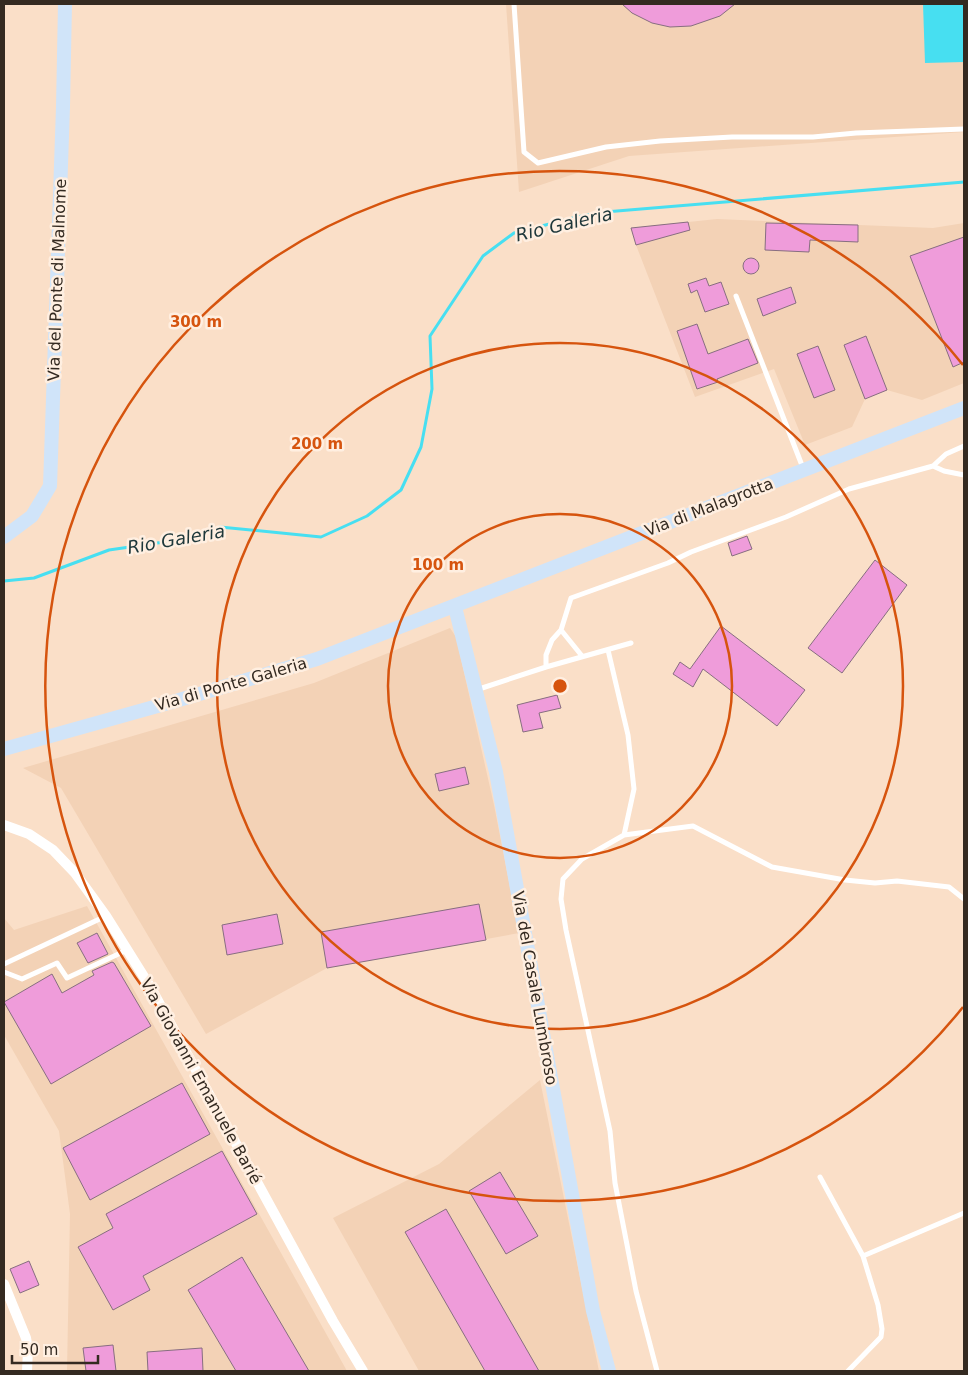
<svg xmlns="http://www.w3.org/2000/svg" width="968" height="1375" font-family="'DejaVu Sans',sans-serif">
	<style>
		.built { fill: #f3d2b6 }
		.water { fill: #47dff1 }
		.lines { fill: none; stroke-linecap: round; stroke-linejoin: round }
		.stream { stroke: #47dff1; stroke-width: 3 }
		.building { fill: #ef9cda; stroke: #876e80 }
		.lane { stroke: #fff; stroke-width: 5 }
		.street { stroke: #fff; stroke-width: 10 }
		.secondary { stroke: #d0e4f9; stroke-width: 14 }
		.ring { fill: none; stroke: #d6540e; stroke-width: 2.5 }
		.labels { text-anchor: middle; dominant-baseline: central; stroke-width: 5; stroke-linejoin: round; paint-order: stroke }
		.street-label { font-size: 16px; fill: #342a21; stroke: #ffefe1 }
		.water-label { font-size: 18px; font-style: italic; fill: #1e373a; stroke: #ffefe1 }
		.centre { fill: #d6540e; stroke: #ffefe1; stroke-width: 2.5 }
		.ring-label { font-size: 15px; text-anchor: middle; font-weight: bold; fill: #d6540e; stroke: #ffefe1; stroke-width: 5; stroke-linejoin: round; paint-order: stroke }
	</style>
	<rect width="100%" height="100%" fill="#fadfc8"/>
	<path class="built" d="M506 4H964V132L629 156 519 192Z
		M717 219 933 228 964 223V383L922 400 887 390 865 399 852 427 805 445 774 369 695 397 636 245 631 228Z
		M450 628 456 637 494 805 519 933 327 968 206 1034 61 788 23 768 314 683Z
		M87 906 347 1371H67L70 1214 59 1131 4 1035V918L14 930Z
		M540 1080 599 1371H419L333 1218 439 1164Z"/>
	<path class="water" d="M923 4H964V62L925 63Z"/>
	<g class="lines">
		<path class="stream" d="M4 581 34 578 109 550 185 539 220 527 321 537 367 516 401 490 421 447 432 389 430 336 483 256 514 233 577 217 605 212 964 182"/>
	</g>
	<path class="building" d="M622 4H735L720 16 691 26 670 27 652 23 632 13Z
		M688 222 690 230 636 245 631 228Z
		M766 223 858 225V242L810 240 809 252 765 250Z
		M964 237V362L953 367 910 256Z
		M743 266a8 8 0 1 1 16 0a8 8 0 1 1-16 0Z
		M706 278 709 286 721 282 729 304 705 312 697 290 691 293 688 284Z
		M791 287 796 303 763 316 757 299Z
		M697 324 708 354 748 339 758 363 717 379 718 382 697 389 677 331Z
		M866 336 887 390 865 399 844 345Z
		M818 346 835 390 814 398 797 354Z
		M747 536 752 549 732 556 728 543Z
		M875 560 907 585 842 673 808 648Z
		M721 626 805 690 777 726 703 669 693 687 673 674 680 662 690 669Z
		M557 695 561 708 539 713 543 728 523 732 517 705Z
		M465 767 469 784 439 791 435 774Z
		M479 904 486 940 327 968 321 932Z
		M277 914 283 944 227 955 222 925Z
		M97 933 108 954 88 963 77 943Z
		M112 962 114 963 151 1026 51 1084 4 1002 52 974 62 993 94 975 92 971Z
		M182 1083 210 1134 90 1200 63 1148Z
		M222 1151 257 1214 143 1276 150 1290 113 1310 78 1247 113 1228 106 1214Z
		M500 1172 538 1236 506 1254 469 1191Z
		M446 1209 539 1371H485L405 1232Z
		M242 1257 309 1371H236L188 1290Z
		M29 1261 39 1285 20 1293 10 1269Z
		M113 1345 116 1371H86L83 1348Z
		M202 1348 203 1371H148L147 1352Z"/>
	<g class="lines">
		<path class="lane" d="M514 4 524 152 538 163 606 147 660 141 732 137H813L856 133 964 129
			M736 296 803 468
			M933 466 944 471 964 475
			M561 630 582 656
			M608 650 628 735 634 789 624 835
			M546 667V655L552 640 561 630 571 598 668 563 691 552 786 517 849 489 933 466 946 454 964 446
			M476 690 546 667 631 643
			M4 964 106 916
			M4 972 22 979 57 963 67 978 127 950
			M820 1177 863 1256 878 1305 882 1329 881 1337 848 1371
			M863 1256 964 1213
			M657 1371 636 1291 615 1183 610 1131 566 930 561 899 563 879 582 859 624 835 693 826 772 867 845 880 875 883 897 881 949 887 964 899"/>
		<path class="street" d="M4 825 29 834 53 850 75 873 106 916 151 988 333 1321 363 1371
			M4 1284 26 1338 28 1349 27 1371"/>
		<path class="secondary" d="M4 537 32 516 50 486 63 107 65 4
			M455 607 496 772 593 1311 609 1371
			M4 749 179 700 317 659 964 408"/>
	</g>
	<g class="ring">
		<circle cx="560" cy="686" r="172"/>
		<circle cx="560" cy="686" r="343"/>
		<path d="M963 1007A515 515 0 1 1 963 365"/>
	</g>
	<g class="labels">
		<g class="street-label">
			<text transform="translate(57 280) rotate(-88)">Via del Ponte di Malnome</text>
			<text transform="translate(709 507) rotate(-21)">Via di Malagrotta</text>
			<text transform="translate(231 684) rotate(-16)">Via di Ponte Galeria</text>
			<text transform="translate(535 988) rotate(80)">Via del Casale Lumbroso</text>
			<text transform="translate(201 1081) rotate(61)">Via Giovanni Emanuele Barié</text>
		</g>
		<g class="water-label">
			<text transform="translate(564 224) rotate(-13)">Rio Galeria</text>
			<text transform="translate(176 539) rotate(-10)">Rio Galeria</text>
		</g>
	</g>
	<circle cx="560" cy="686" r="8" class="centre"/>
	<g class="ring-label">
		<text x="196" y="327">300 m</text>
		<text x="317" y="449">200 m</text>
		<text x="438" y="570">100 m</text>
	</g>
	<rect width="968" height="1375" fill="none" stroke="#342a21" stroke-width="10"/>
	<path d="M12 1355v8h86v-8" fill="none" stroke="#342a21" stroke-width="2.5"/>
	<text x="20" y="1355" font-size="15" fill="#342a21" stroke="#ffefe1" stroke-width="4" paint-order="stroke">50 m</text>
</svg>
